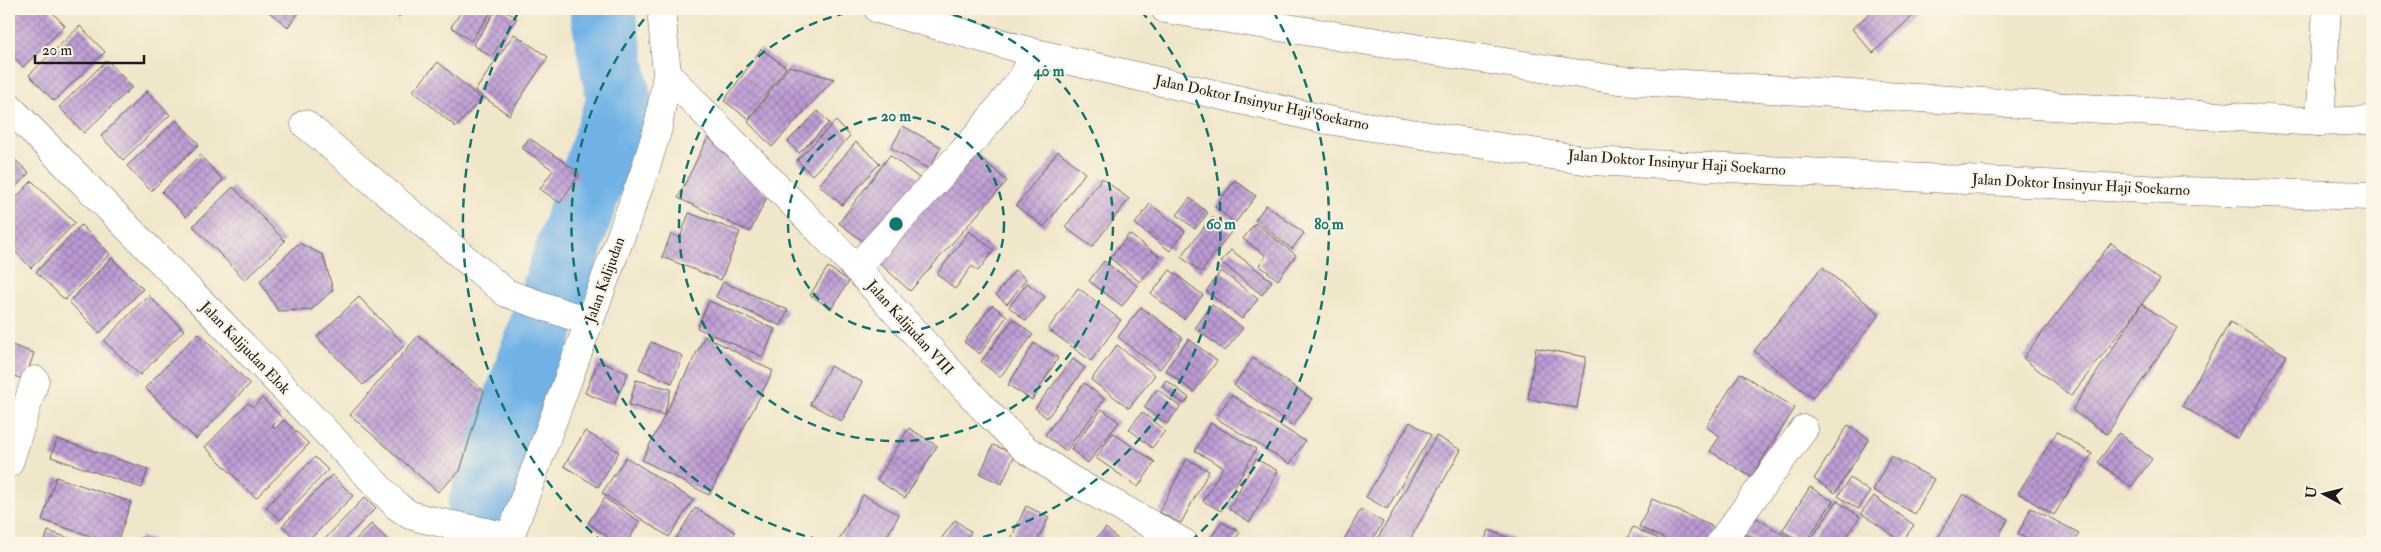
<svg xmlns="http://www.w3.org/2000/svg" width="2381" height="552" font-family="'IM FELL Double Pica',serif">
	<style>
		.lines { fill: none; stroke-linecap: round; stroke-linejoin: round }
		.river { stroke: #71b2e6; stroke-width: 65 }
		.building { fill: url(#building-cross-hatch) }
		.minor-casing { stroke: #666359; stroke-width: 29 }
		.major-casing { stroke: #666359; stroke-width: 29 }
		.minor { stroke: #fff; stroke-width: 28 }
		.major { stroke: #fff; stroke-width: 28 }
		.ring { fill: none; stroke: #0f766e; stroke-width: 2.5; stroke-dasharray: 9 6 }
		.labels { text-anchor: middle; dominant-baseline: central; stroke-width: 4; stroke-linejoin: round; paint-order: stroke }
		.street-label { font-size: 15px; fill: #1c1c1c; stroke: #fcf5e5 }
		.centre { fill: #0f766e; stroke: #fcf5e5; stroke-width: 2.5 }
		.ring-label { font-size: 15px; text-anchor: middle; font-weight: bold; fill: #0f766e; stroke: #fcf5e5; stroke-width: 4; stroke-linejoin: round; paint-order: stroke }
	</style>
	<defs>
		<pattern id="building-cross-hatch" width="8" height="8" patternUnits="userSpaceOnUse" patternTransform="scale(1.25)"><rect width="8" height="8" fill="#bd9bd5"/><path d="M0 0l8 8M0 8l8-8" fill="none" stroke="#997eac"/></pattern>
	</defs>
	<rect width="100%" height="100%" fill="#fcf5e5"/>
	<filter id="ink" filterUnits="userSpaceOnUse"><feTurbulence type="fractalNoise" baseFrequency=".02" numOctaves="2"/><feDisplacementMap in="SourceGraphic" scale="10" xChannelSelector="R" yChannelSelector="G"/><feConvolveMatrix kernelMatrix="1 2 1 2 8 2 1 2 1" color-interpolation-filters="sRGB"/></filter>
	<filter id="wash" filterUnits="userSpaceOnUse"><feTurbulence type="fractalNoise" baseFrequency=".0096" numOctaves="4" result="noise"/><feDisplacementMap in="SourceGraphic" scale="20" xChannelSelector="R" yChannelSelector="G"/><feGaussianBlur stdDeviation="1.12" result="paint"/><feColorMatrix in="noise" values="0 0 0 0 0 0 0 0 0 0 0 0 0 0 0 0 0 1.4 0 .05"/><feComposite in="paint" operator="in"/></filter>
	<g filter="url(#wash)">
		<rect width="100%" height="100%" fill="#f0e6c9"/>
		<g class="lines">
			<path class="river" d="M484 543 480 506 619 101 602 9"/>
		</g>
		<g id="blocks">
			<path class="building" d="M9 9H49L65 26 23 67 9 52Z
				M265 9H302L288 27Z
				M384 9H404L399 17Z
				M463 9H493L471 41 451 27Z
				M497 9H503L517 18 491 57 473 45Z
				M1874 9H1920L1873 53 1852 29Z
				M2371 17H2372V41H2370Z
				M80 26 105 52 54 101 29 75Z
				M514 34 548 57 509 115 475 91Z
				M761 49 786 67 749 119 724 101Z
				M107 60 132 87 84 133 59 107Z
				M438 62 481 99 456 127 413 91Z
				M789 66 834 79 772 147 748 122Z
				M147 91 170 115 123 160 101 136Z
				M818 111 829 123 799 153 788 141Z
				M176 120 199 144 151 191 127 166Z
				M836 121 850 136 812 175 797 160Z
				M903 126 941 147 929 169 891 148Z
				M708 137 768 195 750 232 678 198Z
				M529 138 580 173 560 203 540 189 553 170 522 148Z
				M856 142 880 163 842 205 819 185Z
				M970 148 1007 181 910 291 874 258Z
				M1058 151 1085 173 1044 227 1016 206Z
				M9 154 29 173 9 194Z
				M200 155 223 180 186 217 162 192Z
				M890 155 919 178 868 245 839 223Z
				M1102 178 1129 199 1092 247 1065 227Z
				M1235 180 1256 196 1235 223 1215 207Z
				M32 181 75 223 31 268 9 245V205Z
				M233 187 285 241 245 280 193 226Z
				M1190 198 1208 213 1195 229 1177 215Z
				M1150 204 1185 231 1170 251 1135 224Z
				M1266 205 1304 233 1292 249 1255 220Z
				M689 213 740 232 721 280 662 257 671 234 680 238Z
				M1212 217 1231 232 1201 272 1181 257Z
				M1255 223 1296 255 1278 280 1259 265 1266 256 1243 239Z
				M81 225 110 254 65 300 36 272Z
				M969 231 994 250 978 271 972 266 955 289 937 274Z
				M1129 234 1160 257 1140 282 1110 258Z
				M299 243 323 255 333 290 311 310 278 311 260 281Z
				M2111 243 2160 280 2071 396 2023 358Z
				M1231 250 1272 281 1262 295 1221 262Z
				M112 258 143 289 100 333 69 302Z
				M1104 261 1137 286 1122 306 1089 281Z
				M828 267 849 281 831 309 810 295Z
				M1822 267 1880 314 1812 398 1754 351Z
				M1015 270 1026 279 1007 304 996 295Z
				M1170 270 1203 295 1184 319 1151 294Z
				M1221 271 1258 299 1242 319 1206 291Z
				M723 282 788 310 781 326 716 297Z
				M1027 283 1045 297 1026 321 1009 307Z
				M1078 288 1121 320 1091 361 1048 329Z
				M148 295 184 330 140 375 104 341Z
				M359 297 405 345 363 385 317 337Z
				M709 301 775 329 763 357 697 328Z
				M2142 304 2177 328 2107 434 2072 410Z
				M992 305 1007 316 980 354 964 342Z
				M1212 305 1243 328 1225 351 1195 328Z
				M1141 307 1183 338 1160 369 1118 337Z
				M1013 319 1033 335 1000 377 981 362Z
				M2230 322 2286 355 2238 439 2182 406Z
				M198 333 250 384 196 439 145 388Z
				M418 336 484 391 460 471 438 492 350 415Z
				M705 336 773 371 709 495 642 460Z
				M1189 339 1217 361 1194 392 1165 370Z
				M651 342 683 356 672 383 639 369Z
				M1034 343 1058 358 1032 400 1008 385Z
				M9 344 34 353 25 380 9 374Z
				M1117 345 1155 375 1129 408 1091 380Z
				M1536 348 1586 357 1577 408 1528 399Z
				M1253 358 1312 399 1293 426 1234 385Z
				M1073 359 1085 368 1047 418 1035 408Z
				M598 361 628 373 614 405 585 393Z
				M830 366 862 382 842 421 810 404Z
				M1740 373 1795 408 1751 477 1710 451 1720 436 1706 427Z
				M636 380 671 389 664 415 629 405Z
				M1166 380 1189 398 1184 404 1162 386Z
				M1084 383 1105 399 1066 451 1045 435Z
				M1157 389 1180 407 1167 424 1144 407Z
				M1231 395 1305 441 1290 464 1216 418Z
				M262 398 281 417 272 426 275 429 284 420 309 444 256 498 205 447 248 403 253 407Z
				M1102 409 1119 422 1088 463 1071 449Z
				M1142 412 1165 431 1152 448 1129 429Z
				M1410 422 1431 435 1387 509 1366 497Z
				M1211 423 1256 449 1221 511 1203 501 1223 467 1195 451Z
				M1848 425 1869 439 1835 493 1814 479Z
				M909 428 937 446 905 498 877 480Z
				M585 431 619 452 598 487 564 466Z
				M2057 432 2092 454 2054 515 2018 493Z
				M1113 433 1155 462 1138 487 1096 458Z
				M2119 433 2152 459 2131 487 2098 462Z
				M1436 436 1461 450 1408 543H1375Z
				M57 439 148 469 142 488 51 457Z
				M993 445 1015 454 1002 484 980 474Z
				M1891 456 1934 479 1915 514 1873 490Z
				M315 457 328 470 280 520 266 507Z
				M626 457 693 500 669 537 602 493Z
				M1187 459 1209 471 1181 523 1159 512Z
				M1256 459 1278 471 1250 522 1229 509Z
				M332 475 353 496 306 543H300L282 526Z
				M56 477 131 502 117 543H111L42 520Z
				M1850 478 1870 492 1858 509 1838 496Z
				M1810 487 1833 501 1805 543H1802L1782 531Z
				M1963 494 2008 519 1995 543H1935Z
				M863 495 899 515 883 543H844L839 540Z
				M1874 496 1914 525 1902 542 1861 513Z
				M365 497 376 508 341 543H321Z
				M605 498 640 522 626 543H617L588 523Z
				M1652 499 1718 529 1711 543H1674L1639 527Z
				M1837 501 1860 517 1841 543H1808Z
				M1026 506 1049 517 1036 543H1014L1010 541Z
				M695 508 735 532 728 543H673Z
				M2031 508 2079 533 2074 543H2035L2018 534Z
				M1361 509 1383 522 1371 543H1342Z
				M1753 516 1797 543H1760L1743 533Z
				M955 520 971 532 963 543H938Z
				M1221 522 1240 532 1233 543H1208Z
				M371 524 391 543H352Z
				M1633 527 1667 543H1625Z
				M1106 528 1122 543H1092Z
				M1489 530 1521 543H1483Z
				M48 531 84 543H44Z
				M1743 535 1757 543H1739Z
				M141 537 162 543H139Z
				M1132 537 1142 543H1126Z"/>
		</g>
	</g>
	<g filter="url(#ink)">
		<use href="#blocks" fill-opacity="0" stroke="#666359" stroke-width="1"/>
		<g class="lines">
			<g class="minor-casing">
				<path id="minor" d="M667 74 856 268 986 411 1024 448 1070 479 1184 543
					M9 107 211 312 397 506 410 515 424 519 510 537
					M2320 122 2327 9
					M305 124 506 293 589 322
					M856 268 978 135 1022 78 1036 53
					M9 463 35 380
					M510 537 644 173 658 128 667 74 661 9
					M1720 543 1804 429"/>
			</g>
			<g class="major-casing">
				<path id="major" d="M878 9 1036 53 1327 120 1590 161 2183 191 2372 196
					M1165 9 1618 80 2320 122 2372 120"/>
			</g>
			<use href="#minor" class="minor"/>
			<use href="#major" class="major"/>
		</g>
	</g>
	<g class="ring">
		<circle cx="896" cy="224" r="108"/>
		<path d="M924 9A217 217 0 1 1 868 9"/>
		<path d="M834 543A325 325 0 0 1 651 11M1141 11A325 325 0 0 1 958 543"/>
		<path d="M603 543A433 433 0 0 1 519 11M1273 11A433 433 0 0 1 1189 543"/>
	</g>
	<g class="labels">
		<g class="street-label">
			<text transform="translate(1262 103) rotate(12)">Jalan Doktor Insinyur Haji Soekarno</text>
			<text transform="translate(1677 163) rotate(4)">Jalan Doktor Insinyur Haji Soekarno</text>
			<text transform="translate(2081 185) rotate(3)">Jalan Doktor Insinyur Haji Soekarno</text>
			<text transform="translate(605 280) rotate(-70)">Jalan Kalijudan</text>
			<text transform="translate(910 328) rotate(48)">Jalan Kalijudan VIII</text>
			<text transform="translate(245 348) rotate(46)">Jalan Kalijudan Elok</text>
		</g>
	</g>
	<circle cx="896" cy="224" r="8" class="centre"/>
	<g class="ring-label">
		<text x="1049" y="76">40 m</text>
		<text x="896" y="121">20 m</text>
		<text x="1221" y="229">60 m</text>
		<text x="1329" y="229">80 m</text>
	</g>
	<rect width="2381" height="552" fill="none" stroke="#fcf5e5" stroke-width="30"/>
	<g transform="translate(2324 494) rotate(277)" stroke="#fcf5e5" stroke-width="4" paint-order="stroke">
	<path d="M0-4L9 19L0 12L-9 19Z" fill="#1c1c1c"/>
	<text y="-8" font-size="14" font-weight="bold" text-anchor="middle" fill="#1c1c1c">U</text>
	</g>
	<path d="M35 55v8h109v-8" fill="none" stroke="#1c1c1c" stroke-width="2.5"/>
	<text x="42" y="55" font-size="15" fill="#1c1c1c" stroke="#fcf5e5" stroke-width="4" paint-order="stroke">20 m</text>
</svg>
